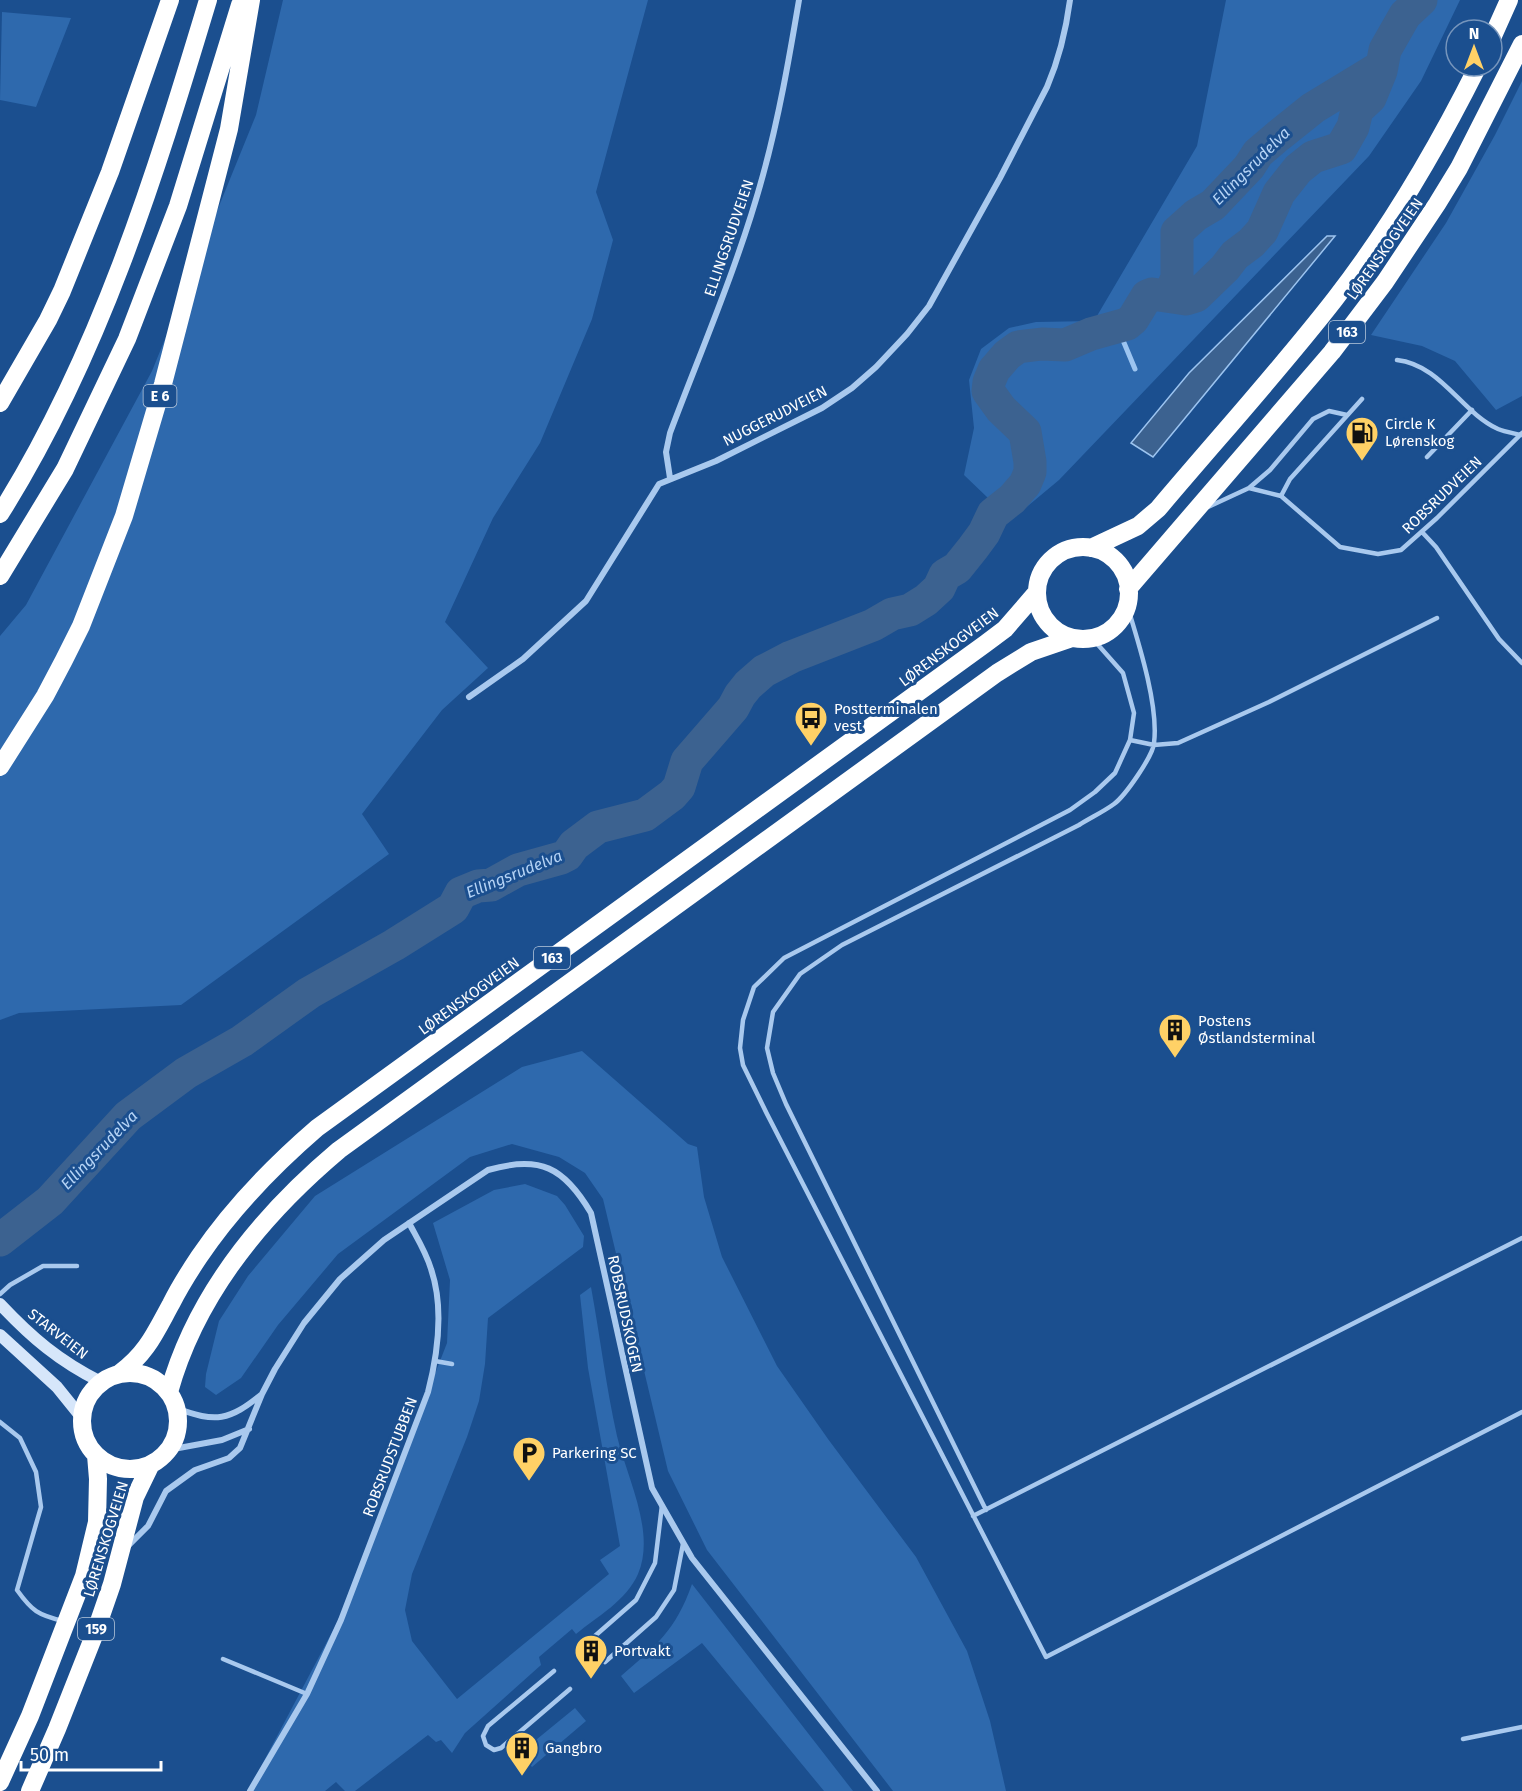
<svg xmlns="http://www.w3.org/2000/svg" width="1522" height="1791" font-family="'Fira Sans',sans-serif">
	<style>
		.green { fill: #2e69ad }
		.water { fill: #3c6290; stroke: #9cc4f0; stroke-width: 1.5 }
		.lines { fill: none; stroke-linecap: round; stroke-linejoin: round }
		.stream { stroke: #9cc4f0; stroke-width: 5 }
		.river { stroke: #3c6290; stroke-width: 33 }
		.lane { stroke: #a9c9ee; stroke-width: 4.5 }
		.street { stroke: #a9c9ee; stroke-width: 6 }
		.secondary { stroke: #d6e6fa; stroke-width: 12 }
		.highway { stroke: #fff; stroke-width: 18 }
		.labels { text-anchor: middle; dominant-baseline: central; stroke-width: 6; stroke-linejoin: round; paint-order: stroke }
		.shield { fill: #1b4f8f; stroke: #bbcadd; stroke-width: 1.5 }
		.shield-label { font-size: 14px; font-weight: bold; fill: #fff }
		.street-label { font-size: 15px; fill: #fff; stroke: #1b4f8f }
		.poi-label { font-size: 15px; fill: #fff; stroke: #1b4f8f; text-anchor: start }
		.water-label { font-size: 16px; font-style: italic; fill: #b5d3f5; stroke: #1b4f8f }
	</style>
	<rect width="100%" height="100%" fill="#1b4f8f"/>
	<path class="green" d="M283 0H648L596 192 613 240 592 319 540 443 493 518 445 622 488 668 442 710 362 814 389 854 181 1005 19 1013 0 1020V636L26 605 152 371 256 115Z
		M1226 0H1460L1421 81 1369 156 1059 480 1011 520 964 475 974 428 969 380 981 349 1009 328 1036 322 1094 321 1197 146Z
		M2 12 71 18 36 107 0 100Z
		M1522 81V396L1496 410 1455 361 1422 346 1371 335 1446 223 1495 135Z
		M582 1051 688 1144 697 1147 704 1197 722 1257 777 1366 828 1439 916 1557 967 1651 990 1721 1006 1791H893L707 1550 668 1471 603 1199 585 1173 559 1157 512 1144 470 1157 338 1254 278 1325 241 1378 216 1395 205 1387 206 1374 219 1321 248 1276 315 1196 522 1067Z
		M525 1184 557 1196 565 1205 584 1236 583 1247 488 1318 485 1364 479 1401 467 1437 412 1574 405 1610 412 1641 457 1699 609 1574 600 1560 620 1546 588 1368 580 1295 591 1287C600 1336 606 1387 617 1436 627 1478 656 1532 638 1574 626 1601 598 1616 576 1634L572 1629 539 1657 541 1665 465 1733 452 1753 441 1740 436 1742 428 1735 355 1791H345L336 1782 325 1791H248L340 1617 447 1343 450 1280 433 1223 494 1190Z
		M692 1584 853 1791H824L702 1643 634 1693 621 1676C656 1646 676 1630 692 1584Z
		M575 1708 586 1721 532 1767 520 1753Z"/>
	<path class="water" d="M1327 236H1335L1153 457 1131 443 1189 373Z"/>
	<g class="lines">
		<path class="stream" d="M1117 326 1135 369"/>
		<path class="river" d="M1169 296 1177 278V232L1196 215 1213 205 1249 167 1258 153 1278 136 1313 108 1382 66
			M0 1240 50 1201 128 1116 186 1073 242 1041 309 993 394 945 453 908 461 893 478 886 491 885 518 870 561 858 567 855 574 845 598 827 645 815 672 795 679 787 687 761 733 708 740 695 748 685 764 671 791 657 873 625 892 614 910 610 926 600 939 588 945 575 957 568 973 548 984 533 993 514 1012 499 1025 484 1030 472V462L1025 432 1001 409 988 391 989 382 994 370 1007 355 1018 347 1042 344 1065 345 1091 334 1127 324 1133 319 1147 296 1152 294 1186 299 1196 296 1225 268 1235 255 1251 243 1262 231 1279 193 1298 169 1313 157 1341 148 1353 127 1357 110 1370 98 1381 71 1385 50 1405 15 1421 0"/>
		<path class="lane" d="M1397 360C1441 365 1461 412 1498 429 1505 432 1513 433 1521 435
			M1427 457 1472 410
			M1249 488 1270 470 1313 419 1329 411 1347 415
			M1281 496 1290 479 1362 399
			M1208 507 1249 488 1281 496 1340 547 1378 554 1401 550 1437 518 1522 433
			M1422 532 1436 547 1499 639 1522 663
			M1092 638 1123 673 1134 713 1130 740 1115 773 1095 792 1070 810 784 958 754 987 743 1020 740 1048 743 1065 767 1114 1046 1657 1522 1412
			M1130 740 1154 745 1178 743 1269 702 1437 618
			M0 1294 10 1285 43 1266H77
			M435 1361 452 1364
			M0 1422 20 1438 36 1472 41 1507 17 1590C32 1611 38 1615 63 1621
			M986 1510 786 1104 773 1073 767 1048 773 1012 800 974 842 945 1079 825C1090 818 1103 812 1114 804 1125 796 1153 756 1154 743 1159 706 1138 641 1127 605
			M973 1516 1522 1238
			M588 1642 636 1600 655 1563 662 1505
			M223 1659 307 1694
			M605 1662 656 1617 674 1590 683 1544
			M554 1671 488 1726 483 1736 486 1745 494 1750 501 1748 570 1689
			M1463 1739 1522 1727"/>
		<path class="street" d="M670 478 666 452 670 433C702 348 739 263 763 175 779 117 789 59 799 0
			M469 697 523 659 586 601 659 484 716 461 822 408 852 388 876 367 907 334 929 306 1000 178 1047 87C1059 59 1066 30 1070 0
			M176 1408C216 1423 229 1421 262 1394
			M168 1450 222 1440 249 1429
			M128 1546 148 1526 166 1491 195 1470 229 1458 240 1448 262 1394 275 1369 304 1323 340 1279 384 1240 488 1170C540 1155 564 1167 591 1213L652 1488 692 1558 877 1791
			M250 1791 307 1694 341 1620 428 1392C438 1353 444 1307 431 1269 426 1252 417 1238 409 1223"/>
		<path class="secondary" d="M0 1304C32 1338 59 1361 101 1382
			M0 1335 57 1387 82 1418"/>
		<path class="highway" d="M1492 38 1509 0
			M0 403 48 320 62 291 110 172 170 0
			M0 514C99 357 155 176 208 0
			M1037 593a46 46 0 1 1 92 0a46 46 0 1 1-92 0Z
			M1091 548 1138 526 1158 509C1217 439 1279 371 1335 299 1391 227 1437 148 1478 66
			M0 576 65 469 127 339 178 206 240 5
			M1128 589 1332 352 1385 282 1437 204 1459 168 1522 44
			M0 767 45 696 64 660 81 626 124 516 163 384 229 129 251 0
			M120 1373C147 1353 155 1333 171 1304 179 1288 189 1272 199 1257 232 1208 273 1166 317 1128L985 644 1005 629 1037 592
			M82 1421a48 48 0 1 1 96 0a48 48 0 1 1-96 0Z
			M169 1392C196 1295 263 1214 339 1150L997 673 1031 652 1072 638
			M0 1782 30 1716 84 1576 97 1522 98 1479 96 1455
			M30 1791 57 1729 95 1633 112 1584 135 1497 151 1464"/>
	</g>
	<defs>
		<g id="fuel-pin" transform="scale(1.725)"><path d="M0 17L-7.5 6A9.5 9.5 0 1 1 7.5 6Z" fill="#ffd166" stroke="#1b4f8f"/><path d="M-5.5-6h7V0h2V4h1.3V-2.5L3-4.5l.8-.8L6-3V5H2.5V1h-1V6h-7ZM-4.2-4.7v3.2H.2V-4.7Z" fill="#111"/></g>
		<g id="bus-pin" transform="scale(1.725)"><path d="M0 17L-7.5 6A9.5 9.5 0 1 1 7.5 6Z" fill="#ffd166" stroke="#1b4f8f"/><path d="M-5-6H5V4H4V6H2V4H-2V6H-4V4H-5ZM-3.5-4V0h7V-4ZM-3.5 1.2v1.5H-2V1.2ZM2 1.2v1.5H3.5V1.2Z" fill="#111"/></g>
		<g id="building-pin" transform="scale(1.725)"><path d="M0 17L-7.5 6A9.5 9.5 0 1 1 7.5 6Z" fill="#ffd166" stroke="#1b4f8f"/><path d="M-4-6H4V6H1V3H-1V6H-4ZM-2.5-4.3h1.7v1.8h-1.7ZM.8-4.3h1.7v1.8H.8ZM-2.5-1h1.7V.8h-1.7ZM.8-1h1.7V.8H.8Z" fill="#111"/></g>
		<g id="parking-pin" transform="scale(1.725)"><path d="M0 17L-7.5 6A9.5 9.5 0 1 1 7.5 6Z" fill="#ffd166" stroke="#1b4f8f"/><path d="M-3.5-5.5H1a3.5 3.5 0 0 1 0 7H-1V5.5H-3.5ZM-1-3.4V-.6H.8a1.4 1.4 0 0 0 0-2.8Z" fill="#111"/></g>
	</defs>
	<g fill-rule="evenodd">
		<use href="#fuel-pin" x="1362" y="433"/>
		<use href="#bus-pin" x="811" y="718"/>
		<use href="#building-pin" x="1175" y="1030"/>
		<use href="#parking-pin" x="529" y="1453"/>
		<use href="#building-pin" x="591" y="1651"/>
		<use href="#building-pin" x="522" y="1748"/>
	</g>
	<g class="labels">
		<g class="shield">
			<rect x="1329" y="321" width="36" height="22" rx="4.5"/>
			<rect x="143.5" y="385" width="33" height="22" rx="4.5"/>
			<rect x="534" y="947" width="36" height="22" rx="4.5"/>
			<rect x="78" y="1618" width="36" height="22" rx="4.5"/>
		</g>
		<g class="shield-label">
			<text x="1347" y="332">163</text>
			<text x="160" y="396">E 6</text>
			<text x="552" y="958">163</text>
			<text x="96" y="1629">159</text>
		</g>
		<g class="street-label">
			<text transform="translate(729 238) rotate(-71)">ELLINGSRUDVEIEN</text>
			<text transform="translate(1385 249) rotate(-55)">LØRENSKOGVEIEN</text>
			<text transform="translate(775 416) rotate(-27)">NUGGERUDVEIEN</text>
			<text transform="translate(1442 495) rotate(-44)">ROBSRUDVEIEN</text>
			<text transform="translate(949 647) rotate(-37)">LØRENSKOGVEIEN</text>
			<text transform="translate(469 996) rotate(-36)">LØRENSKOGVEIEN</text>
			<text transform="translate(625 1314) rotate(78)">ROBSRUDSKOGEN</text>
			<text transform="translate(58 1334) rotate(38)">STARVEIEN</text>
			<text transform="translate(390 1457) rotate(-69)">ROBSRUDSTUBBEN</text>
			<text transform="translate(106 1539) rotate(-73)">LØRENSKOGVEIEN</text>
		</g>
		<g class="poi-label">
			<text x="1385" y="424">Circle K<tspan x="1385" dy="17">Lørenskog</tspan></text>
			<text x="834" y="709">Postterminalen<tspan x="834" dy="17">vest</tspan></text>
			<text x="1198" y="1021">Postens<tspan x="1198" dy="17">Østlandsterminal</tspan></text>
			<text x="552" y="1453">Parkering SC</text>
			<text x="614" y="1651">Portvakt</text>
			<text x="545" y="1748">Gangbro</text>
		</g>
		<g class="water-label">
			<text transform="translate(1251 166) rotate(-45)">Ellingsrudelva</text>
			<text transform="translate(514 874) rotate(-22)">Ellingsrudelva</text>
			<text transform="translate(99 1150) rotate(-46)">Ellingsrudelva</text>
		</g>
	</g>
	<g transform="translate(1474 48)"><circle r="28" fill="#1b4f8f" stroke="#7695bc" stroke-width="1.5"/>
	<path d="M0-4.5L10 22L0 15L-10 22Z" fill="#ffd166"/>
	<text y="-9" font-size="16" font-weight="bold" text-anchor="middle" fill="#ffffff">N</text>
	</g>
	<path d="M21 1761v9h140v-9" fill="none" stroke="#ffffff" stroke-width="3"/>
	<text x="30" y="1761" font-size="18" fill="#ffffff" stroke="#1b4f8f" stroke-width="4.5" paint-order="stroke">50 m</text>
</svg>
